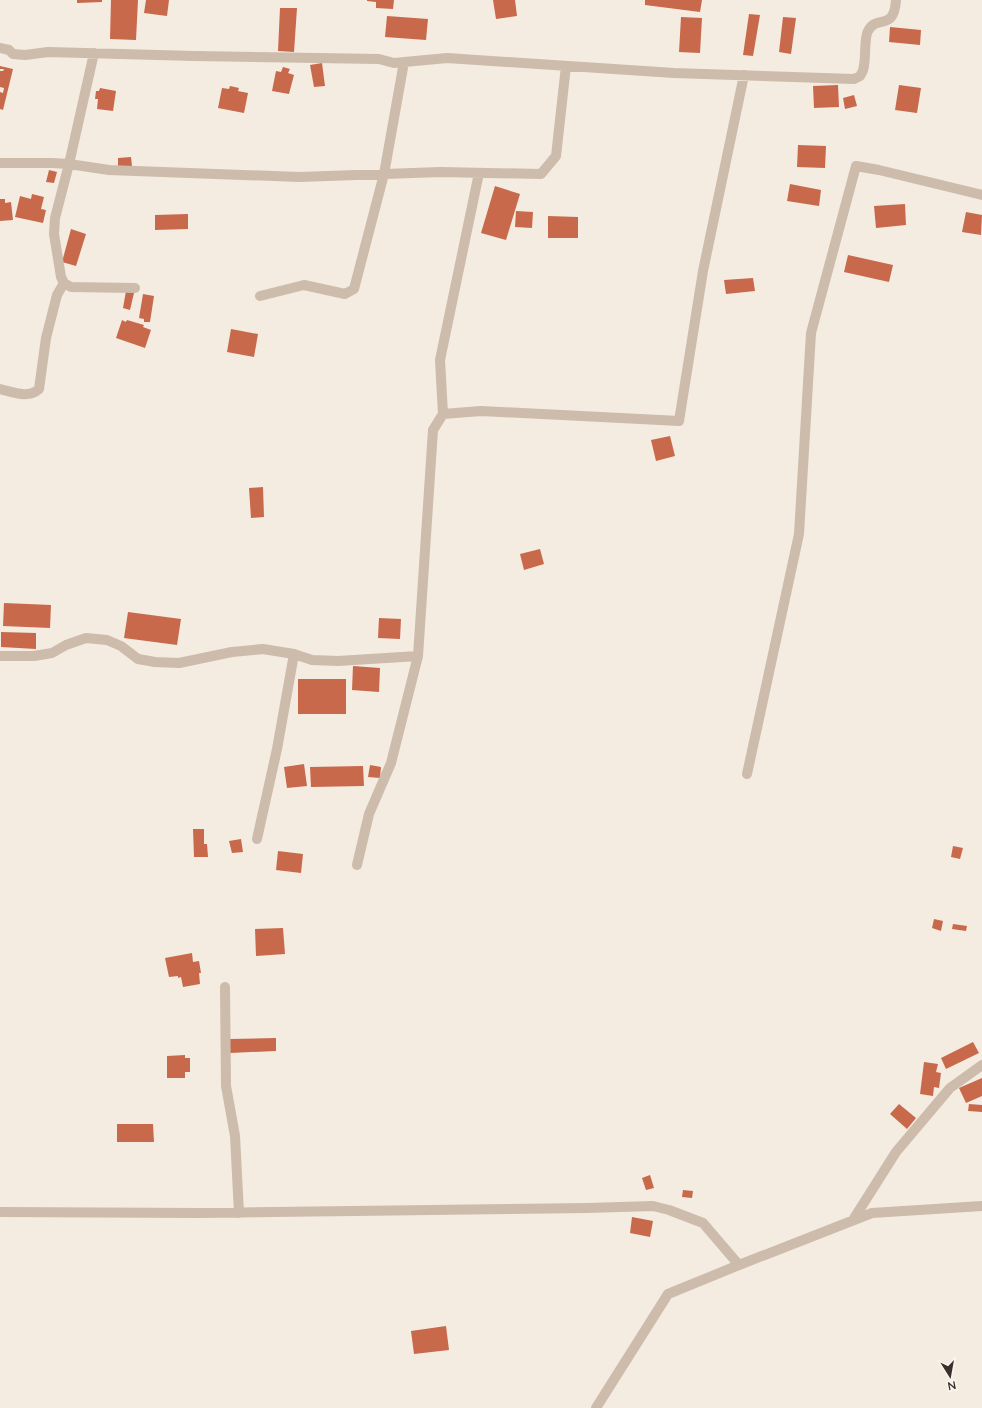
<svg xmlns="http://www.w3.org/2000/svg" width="982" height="1408" font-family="Lato,sans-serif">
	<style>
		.building { fill: #c8694b }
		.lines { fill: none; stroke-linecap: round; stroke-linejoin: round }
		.minor { stroke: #cdbbac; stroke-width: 10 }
	</style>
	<rect width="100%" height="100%" fill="#f4ebe1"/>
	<path class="building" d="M77 0H102V2L77 3Z
		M111 0H138L136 40 110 39Z
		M146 0H169L167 16 144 13Z
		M367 0H394L393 9 376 8V2L367 1Z
		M493 0H515L517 16 496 19Z
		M645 0H702L700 12 645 5Z
		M280 8H297L294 52 278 51Z
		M749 14 760 15 753 56 743 55Z
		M387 16 428 19 426 40 385 37Z
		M681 17 702 18 700 53 679 52Z
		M783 17 796 18 791 54 779 52Z
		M890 27 921 30 920 45 889 42Z
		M322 63 325 86 314 87 310 65Z
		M0 66 13 69 3 110 0 109V92L3 93 4 88 0 87V71H3L4 69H0Z
		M283 67 290 69 288 73 294 75 289 94 272 91 276 71 281 72Z
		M838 85 839 107 814 108 813 86Z
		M899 85 921 88 917 113 895 110Z
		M230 86 239 88 238 91 248 93 244 113 218 108 222 88 229 89Z
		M100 88 116 91 113 111 97 109 98 99H95L96 91H99Z
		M854 95 857 106 845 109 843 98Z
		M798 145 826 146 825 168 797 167Z
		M131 157 132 166 118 167V158Z
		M49 170 57 172 54 183 46 182Z
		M790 184 821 190 819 206 787 201Z
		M495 186 520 194 506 240 481 233Z
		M32 194 44 197 41 209 46 210 43 223 15 217 20 196 31 199Z
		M0 199H5V203L11 202 13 220 0 221Z
		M905 204 906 225 876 228 874 206Z
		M516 211 533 212 532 228 515 227Z
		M966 212 982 215 981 235 962 232Z
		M188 214V229L155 230V215Z
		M548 216 578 217V238H548Z
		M71 229 86 234 76 266 62 262Z
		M848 255 893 265 889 282 844 272Z
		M753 278 755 291 726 294 724 280Z
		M126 291 134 293 130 310 123 308Z
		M143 294 154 296 150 322H144V319L139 318Z
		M122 320 126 322 127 320 144 325 143 327 151 330 145 348 116 338Z
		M231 329 258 334 254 357 227 352Z
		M670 436 675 456 656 461 651 440Z
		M263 487 264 517 251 518 249 488Z
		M540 549 544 564 524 570 520 554Z
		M4 603 51 605 50 628 3 626Z
		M128 612 181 619 177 645 124 638Z
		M379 618 401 619 400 639 378 638Z
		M1 632 36 633V649L1 647Z
		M353 666 380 668 379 692 352 690Z
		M298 679H346V714H298Z
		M304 764 307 786 287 788 284 767Z
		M370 765 381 767 380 778 368 777Z
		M363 766 364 786 311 787 310 767Z
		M193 829H204V844H207L208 857H194Z
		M241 839 243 852 232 853 229 841Z
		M953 846 963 848 960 859 951 857Z
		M278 851 303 854 301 873 276 870Z
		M934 919 943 921 941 931 932 928Z
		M953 924 967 926 966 931 952 929Z
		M283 928 285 954 256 956 255 929Z
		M192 953 193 962 199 961 201 973H199L200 984 183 987 181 977 178 978V976L169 977 165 958Z
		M276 1038V1051L230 1053V1039Z
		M973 1042 979 1053 946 1069 941 1058Z
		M185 1055V1058H190V1072H185V1078H167V1056Z
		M924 1062 938 1064 936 1072 941 1073 939 1088 934 1087 933 1096 920 1094Z
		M982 1078V1096L966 1103 959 1088Z
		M899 1104 916 1118 907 1129 890 1114Z
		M969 1104 982 1105V1112L968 1111Z
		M117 1124H153L154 1142H117Z
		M650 1175 654 1188 646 1190 642 1178Z
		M683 1190 693 1191 692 1198 682 1197Z
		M632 1217 653 1221 650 1237 630 1233Z
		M446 1326 449 1350 414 1354 411 1331Z"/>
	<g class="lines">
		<path class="minor" d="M0 48 9 50 13 54 25 55 48 52 194 56 379 59 394 63 447 58 674 73 854 79 860 76C862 73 864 69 864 65 866 56 864 38 868 31 877 14 894 32 896 0
			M0 163H52L69 164 94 53
			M135 288 71 287 64 283 61 277 54 234 55 218 69 164 109 170 299 177 441 172 541 174 556 156 566 66
			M260 296 304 285 345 294 354 289 384 174 404 62
			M0 389C13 392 28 399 39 389L46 338 57 295 64 283
			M443 414 440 360 479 173
			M0 656H34L52 653 66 645 86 638 107 640 121 646 138 659 155 662 179 663 232 652 263 649 294 654 312 660 338 661 418 656
			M747 774 799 534 811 333 856 166 879 170 982 195
			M257 839 277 749 294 654
			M357 865 369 814 391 763 418 656 433 430 443 414 481 411 679 421 703 271 744 75
			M225 987 226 1086 235 1136 239 1213
			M0 1212 199 1213 587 1208 653 1206 669 1210 703 1223 739 1265
			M853 1220 896 1152 950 1088 982 1065
			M596 1408 668 1294 739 1265 872 1213 982 1206"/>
	</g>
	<g transform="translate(950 1376) rotate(169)" stroke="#fbf5ee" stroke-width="3" paint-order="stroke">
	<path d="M0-3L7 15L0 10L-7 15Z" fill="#3b302b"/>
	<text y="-6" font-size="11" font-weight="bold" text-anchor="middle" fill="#3b302b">N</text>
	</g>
</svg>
